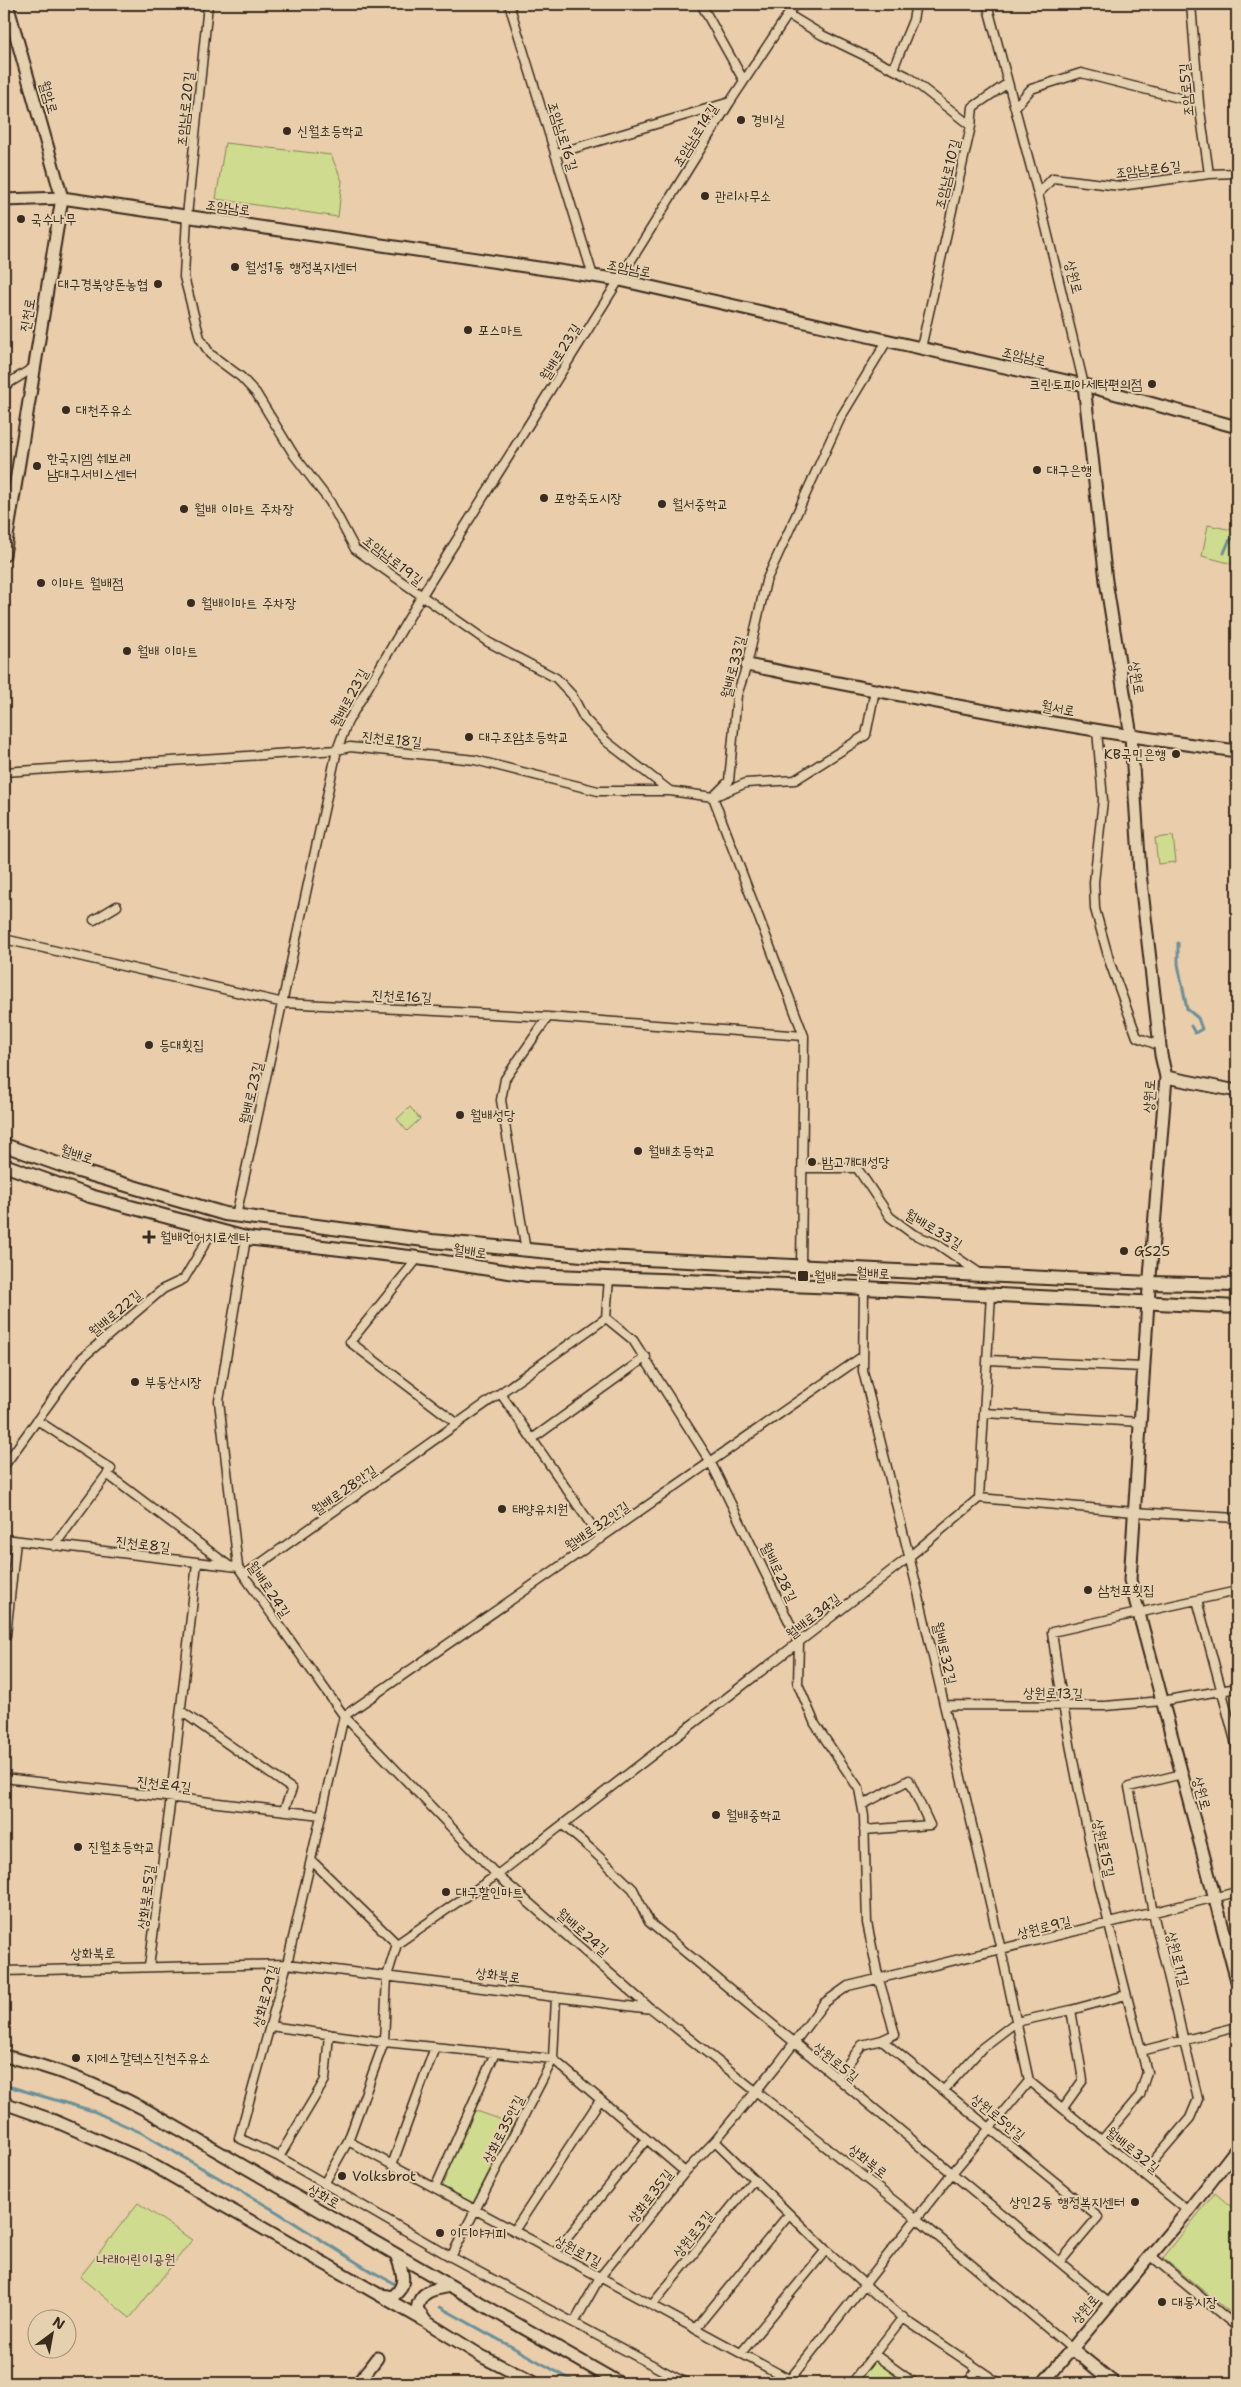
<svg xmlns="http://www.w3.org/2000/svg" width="1241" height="2387" font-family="'Shantell Sans','Poor Story',sans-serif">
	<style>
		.green { fill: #cfdc8f; stroke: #858356 }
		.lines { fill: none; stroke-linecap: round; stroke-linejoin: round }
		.stream { stroke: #6a9199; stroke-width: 3 }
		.street-casing { stroke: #3b2a1e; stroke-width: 11 }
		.secondary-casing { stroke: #3b2a1e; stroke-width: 15 }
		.primary-casing { stroke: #3b2a1e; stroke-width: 16 }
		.street { stroke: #e5d0af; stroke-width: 8 }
		.secondary { stroke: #e5d0af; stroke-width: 11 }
		.primary { stroke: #e5d0af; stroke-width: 12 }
		.poi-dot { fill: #3b2a1e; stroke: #e5d0af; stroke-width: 2 }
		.labels { text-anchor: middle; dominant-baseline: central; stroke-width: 4; stroke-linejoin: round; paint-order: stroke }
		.street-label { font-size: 14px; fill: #3b2a1e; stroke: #e5d0af }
		.poi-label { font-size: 14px; fill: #3b2a1e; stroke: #e5d0af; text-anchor: start }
		.park-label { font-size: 14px; fill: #4a3c29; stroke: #e5d0af }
	</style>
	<rect width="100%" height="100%" fill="#eacdab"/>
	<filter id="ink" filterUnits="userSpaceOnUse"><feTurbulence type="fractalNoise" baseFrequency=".02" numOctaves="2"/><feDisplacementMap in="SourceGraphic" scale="10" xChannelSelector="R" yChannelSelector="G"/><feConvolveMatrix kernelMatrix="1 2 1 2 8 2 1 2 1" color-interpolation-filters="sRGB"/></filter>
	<g filter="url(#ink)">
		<path class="green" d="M225 143 331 155 342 181 338 217 216 199Z
			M1208 525 1237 531V565L1202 556Z
			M1173 836 1176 862 1158 864 1155 838Z
			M410 1107 420 1119 407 1131 397 1119Z
			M474 2110 513 2124 473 2203 440 2186Z
			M1215 2193 1237 2212V2318L1163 2258Z
			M138 2203 192 2240 130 2318 80 2277Z
			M872 2360H879L909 2383H855Z"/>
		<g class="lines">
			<path class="stream" d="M1224 553 1229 541 1237 536
				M1178 943V964L1187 1009 1198 1018 1202 1029 1195 1033 1191 1026
				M4 2085 93 2111 142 2133 277 2212 364 2267 393 2283
				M440 2307 577 2383"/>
			<g class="street-casing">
				<path id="street" d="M208 4 187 216 184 277 200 338 210 354 241 377 256 393 294 455 330 502 355 549 488 642 556 678 572 695 584 718 607 742 670 791
					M509 4 593 276
					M701 4 744 81
					M987 4 1038 194 1084 385
					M1191 4 1199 103 1209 174
					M789 15 822 35 907 76 971 126 921 348
					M893 69 913 20 916 4
					M1015 107 1031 89 1081 73 1199 103
					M971 126 973 107 1008 83
					M555 154 730 102
					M1038 194 1053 178 1120 186 1209 174 1237 173
					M4 386 33 368
					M1097 730 1103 800 1094 882 1095 909 1110 963 1137 1037 1160 1046
					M4 772 337 750 350 747 475 760 598 791H670L713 797 746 783 795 780 866 735 875 690
					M94 920 117 906
					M4 939 284 1003 548 1017 804 1036
					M803 1168H857L890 1217 913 1234 937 1244 981 1274
					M236 1216 337 750 347 723 421 597 730 102 795 4
					M246 1238 219 1401 238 1567 344 1716 497 1875 651 2009
					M526 1251 501 1100 505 1079 548 1017
					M418 1258 350 1342 458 1424
					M801 1265 804 1036 713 797 729 781 737 695 747 665 766 581 841 417 887 341
					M864 1288 863 1371 917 1588 1001 1950 1029 2081 1188 2211
					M606 1318 633 1340 711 1463 799 1642 798 1684 815 1724 859 1789 864 1816 867 1923 879 1980 895 2034 882 2040
					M606 1318 609 1278
					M988 1360 1143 1367
					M501 1394 601 1539
					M984 1413 1140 1422
					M37 1420 111 1469 54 1546
					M532 1439 646 1357
					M4 1466 82 1358 163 1289 184 1279 213 1230
					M107 1474 229 1566
					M979 1498 1134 1512 1236 1518
					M4 1539 238 1567
					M244 1575 606 1318
					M1197 1600 1237 1748
					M4 1635H6L16 1541
					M944 1705 1105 1706 1162 1701 1237 1688
					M181 1711 292 1789 284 1810
					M4 1778 321 1815
					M862 1805 909 1780 930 1825 864 1830
					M563 1825 593 1851 633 1889 649 1922 1110 2304
					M311 1860 397 1944
					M397 1944 501 1872 909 1557 979 1498 991 1294
					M149 1967 171 1797 197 1563
					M4 1971 287 1964 652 2009 917 2219 1071 2348
					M270 2026 384 2042 553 2059 685 2172
					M1141 2051 1237 2027
					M837 2078 862 2045 882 2040 1098 2217 1060 2262
					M944 2090 982 2048 1016 2022 1071 2010 1126 1995
					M1063 2108 1083 2080 1071 2010
					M1102 2140 1140 2095 1147 2072C1108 1927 1072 1781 1052 1632L1237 1591
					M348 2141 796 2383
					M715 2141 826 2250 900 2316 999 2383
					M279 2157 325 2080 329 2034
					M392 2165 435 2047
					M1143 2173 1190 2118 1198 2099 1153 1913 1129 1787 1182 1774
					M324 2184 348 2141 384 2042 387 1976 397 1944
					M435 2188 495 2053
					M514 2231 600 2100
					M555 2253 646 2140
					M1150 2255 1237 2327
					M451 2257 553 2059 556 1997
					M652 2305 754 2179
					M574 2323 600 2277 685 2172 715 2141 779 2063 824 2003 848 1986 1237 1892
					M695 2329 789 2214
					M741 2353 826 2250
					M874 2354 914 2383
					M686 2383 451 2257 279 2157 239 2138 287 1964 344 1716 863 1356
					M787 2383 953 2172 1029 2081
					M852 2383 903 2317
					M967 2383 978 2369"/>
			</g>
			<g class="secondary-casing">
				<path id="secondary" d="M4 200 62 198 620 280 1084 385 1237 427
					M1084 385 1106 581 1131 736 1140 873 1161 1055 1166 1077 1148 1302 1130 1580 1237 1981
					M4 555 62 198 7 4
					M747 665C910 697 1073 730 1237 751
					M1166 1077 1237 1091
					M4 2056C54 2067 101 2086 146 2110L619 2383
					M4 2103 55 2121 142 2159 425 2321 483 2357 534 2383
					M381 2295 392 2297C408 2286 403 2273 397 2257
					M424 2319 417 2309C420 2290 434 2289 451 2286
					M1071 2348 1114 2383
					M358 2383 377 2358
					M1043 2383 1188 2211 1237 2148"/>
			</g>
			<g class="primary-casing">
				<path id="primary" d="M4 1145 72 1169 225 1214 432 1241 603 1257 1150 1283 1237 1285
					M4 1165 90 1196 246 1238 418 1258 528 1275 864 1288 1237 1307"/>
			</g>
			<use href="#street" class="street"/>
			<use href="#secondary" class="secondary"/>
			<use href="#primary" class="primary"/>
		</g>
	</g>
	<g class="poi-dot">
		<circle cx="741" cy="120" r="5"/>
		<circle cx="287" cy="131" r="5"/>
		<circle cx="705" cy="196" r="5"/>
		<circle cx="21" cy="219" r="5"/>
		<circle cx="235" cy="267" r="5"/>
		<circle cx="158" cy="284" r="5"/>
		<circle cx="468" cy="330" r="5"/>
		<circle cx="1152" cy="384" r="5"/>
		<circle cx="66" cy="410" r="5"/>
		<circle cx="37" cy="466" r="5"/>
		<circle cx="1037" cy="470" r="5"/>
		<circle cx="544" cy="498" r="5"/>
		<circle cx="662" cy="504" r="5"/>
		<circle cx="184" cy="509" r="5"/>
		<circle cx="41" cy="583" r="5"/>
		<circle cx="191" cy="603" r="5"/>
		<circle cx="127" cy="651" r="5"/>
		<circle cx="469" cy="737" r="5"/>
		<circle cx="1176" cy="754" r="5"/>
		<circle cx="149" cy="1045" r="5"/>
		<circle cx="460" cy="1115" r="5"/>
		<circle cx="638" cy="1151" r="5"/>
		<circle cx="812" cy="1162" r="5"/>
		<path d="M146.5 1229.5h5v5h5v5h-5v5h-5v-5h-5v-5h5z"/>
		<circle cx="1124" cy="1251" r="5"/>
		<rect x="797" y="1270" width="12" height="12" rx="2.5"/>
		<circle cx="135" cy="1382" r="5"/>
		<circle cx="502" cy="1509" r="5"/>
		<circle cx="1088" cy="1590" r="5"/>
		<circle cx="716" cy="1815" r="5"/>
		<circle cx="78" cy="1847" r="5"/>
		<circle cx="446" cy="1892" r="5"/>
		<circle cx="76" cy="2058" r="5"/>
		<circle cx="342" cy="2176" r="5"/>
		<circle cx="1135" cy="2202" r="5"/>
		<circle cx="440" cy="2233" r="5"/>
		<circle cx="1162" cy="2302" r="5"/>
	</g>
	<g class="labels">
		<g class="street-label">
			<text transform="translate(1186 90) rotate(-95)">조암로5길</text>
			<text transform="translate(49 97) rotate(74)">월암로</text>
			<text transform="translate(185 109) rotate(-84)">조암남로20길</text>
			<text transform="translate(695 135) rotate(-58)">조암남로14길</text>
			<text transform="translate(563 136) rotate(73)">조암남로16길</text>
			<text transform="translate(1148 169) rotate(-6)">조암남로6길</text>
			<text transform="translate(947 174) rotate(-77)">조암남로10길</text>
			<text transform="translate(228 207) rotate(8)">조암남로</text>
			<text transform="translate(629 268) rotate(11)">조암남로</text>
			<text transform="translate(1074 277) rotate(76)">상원로</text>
			<text transform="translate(27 315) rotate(-80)">진천로</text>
			<text transform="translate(560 352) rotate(-58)">월배로23길</text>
			<text transform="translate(1024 356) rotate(13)">조암남로</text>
			<text transform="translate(393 560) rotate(38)">조암남로19길</text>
			<text transform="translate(733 667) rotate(-76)">월배로33길</text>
			<text transform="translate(1137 678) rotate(81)">상원로</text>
			<text transform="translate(349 698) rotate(-62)">월배로23길</text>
			<text transform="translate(1058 708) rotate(10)">월서로</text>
			<text transform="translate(392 739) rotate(6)">진천로18길</text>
			<text transform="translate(402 996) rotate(3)">진천로16길</text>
			<text transform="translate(251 1093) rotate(-77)">월배로23길</text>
			<text transform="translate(1149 1096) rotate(-87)">상원로</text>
			<text transform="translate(77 1154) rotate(18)">월배로</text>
			<text transform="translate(934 1229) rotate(31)">월배로33길</text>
			<text transform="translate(470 1251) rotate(8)">월배로</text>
			<text transform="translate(873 1273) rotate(3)">월배로</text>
			<text transform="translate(115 1313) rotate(-40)">월배로22길</text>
			<text transform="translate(344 1490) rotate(-35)">월배로28안길</text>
			<text transform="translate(597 1526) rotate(-35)">월배로32안길</text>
			<text transform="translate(143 1544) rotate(7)">진천로8길</text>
			<text transform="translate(779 1572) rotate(64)">월배로28길</text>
			<text transform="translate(269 1589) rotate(56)">월배로24길</text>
			<text transform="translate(813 1616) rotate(-38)">월배로34길</text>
			<text transform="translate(945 1653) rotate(77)">월배로32길</text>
			<text transform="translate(1053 1693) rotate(1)">상원로13길</text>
			<text transform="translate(164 1784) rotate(7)">진천로4길</text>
			<text transform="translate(1202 1793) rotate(75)">상원로</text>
			<text transform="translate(1104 1848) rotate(78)">상원로15길</text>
			<text transform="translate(146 1897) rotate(-83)">상화북로5길</text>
			<text transform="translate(1044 1927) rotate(-14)">상원로9길</text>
			<text transform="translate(583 1932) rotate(41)">월배로24길</text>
			<text transform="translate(93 1953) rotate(-1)">상화북로</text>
			<text transform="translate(1178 1959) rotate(76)">상원로11길</text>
			<text transform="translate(498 1975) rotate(7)">상화북로</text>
			<text transform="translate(265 1996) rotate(-75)">상화로29길</text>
			<text transform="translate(836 2062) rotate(39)">상원로5길</text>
			<text transform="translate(998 2117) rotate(39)">상원로5안길</text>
			<text transform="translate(503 2129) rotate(-63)">상화로35안길</text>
			<text transform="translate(1133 2150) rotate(39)">월배로32길</text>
			<text transform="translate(868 2161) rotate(38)">상화북로</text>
			<text transform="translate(324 2196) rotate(30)">상화로</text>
			<text transform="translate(650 2196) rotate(-52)">상화로35길</text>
			<text transform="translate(693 2234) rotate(-51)">상원로3길</text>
			<text transform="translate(578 2251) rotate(28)">상원로1길</text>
			<text transform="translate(1085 2309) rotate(-49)">상원로</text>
		</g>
		<g class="poi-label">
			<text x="751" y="120">경비실</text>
			<text x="297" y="131">신월초등학교</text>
			<text x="715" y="196">관리사무소</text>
			<text x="31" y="219">국수나무</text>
			<text x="245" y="267">월성1동 행정복지센터</text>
			<text x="148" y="284" text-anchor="end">대구경북양돈농협</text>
			<text x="478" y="330">포스마트</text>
			<text x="1142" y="384" text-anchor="end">크린토피아세탁편의점</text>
			<text x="76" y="410">대천주유소</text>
			<text x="47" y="458">한국지엠 쉐보레<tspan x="47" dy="16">남대구서비스센터</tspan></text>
			<text x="1047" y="470">대구은행</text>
			<text x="554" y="498">포항죽도시장</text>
			<text x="672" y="504">월서중학교</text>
			<text x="194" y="509">월배 이마트 주차장</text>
			<text x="51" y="583">이마트 월배점</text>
			<text x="201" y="603">월배이마트 주차장</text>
			<text x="137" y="651">월배 이마트</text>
			<text x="479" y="737">대구조암초등학교</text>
			<text x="1166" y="754" text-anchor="end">KB국민은행</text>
			<text x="159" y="1045">등대횟집</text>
			<text x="470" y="1115">월배성당</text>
			<text x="648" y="1151">월배초등학교</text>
			<text x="822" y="1162">밤고개대성당</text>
			<text x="160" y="1237">월배언어치료센타</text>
			<text x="1134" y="1251">GS25</text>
			<text x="814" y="1276">월배</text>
			<text x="145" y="1382">부동산시장</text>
			<text x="512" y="1509">태양유치원</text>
			<text x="1098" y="1590">삼천포횟집</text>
			<text x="726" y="1815">월배중학교</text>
			<text x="88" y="1847">진월초등학교</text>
			<text x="456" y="1892">대구할인마트</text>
			<text x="86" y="2058">지에스칼텍스진천주유소</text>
			<text x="352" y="2176">Volksbrot</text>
			<text x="1125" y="2202" text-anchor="end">상인2동 행정복지센터</text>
			<text x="450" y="2233">이디야커피</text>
			<text x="1172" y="2302">대동시장</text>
		</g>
		<g class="park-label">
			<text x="136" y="2259">나래어린이공원</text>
		</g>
	</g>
	<rect width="1241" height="2387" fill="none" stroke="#e5d0af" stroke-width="20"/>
	<rect x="10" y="10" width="1221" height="2367" fill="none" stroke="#3b2a1e" stroke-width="2" filter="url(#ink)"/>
	<g transform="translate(52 2334) rotate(32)"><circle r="24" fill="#e5d0af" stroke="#a18e75"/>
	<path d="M0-4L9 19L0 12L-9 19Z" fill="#3b2a1e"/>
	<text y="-8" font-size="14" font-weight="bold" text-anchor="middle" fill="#3b2a1e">N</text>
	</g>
</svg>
